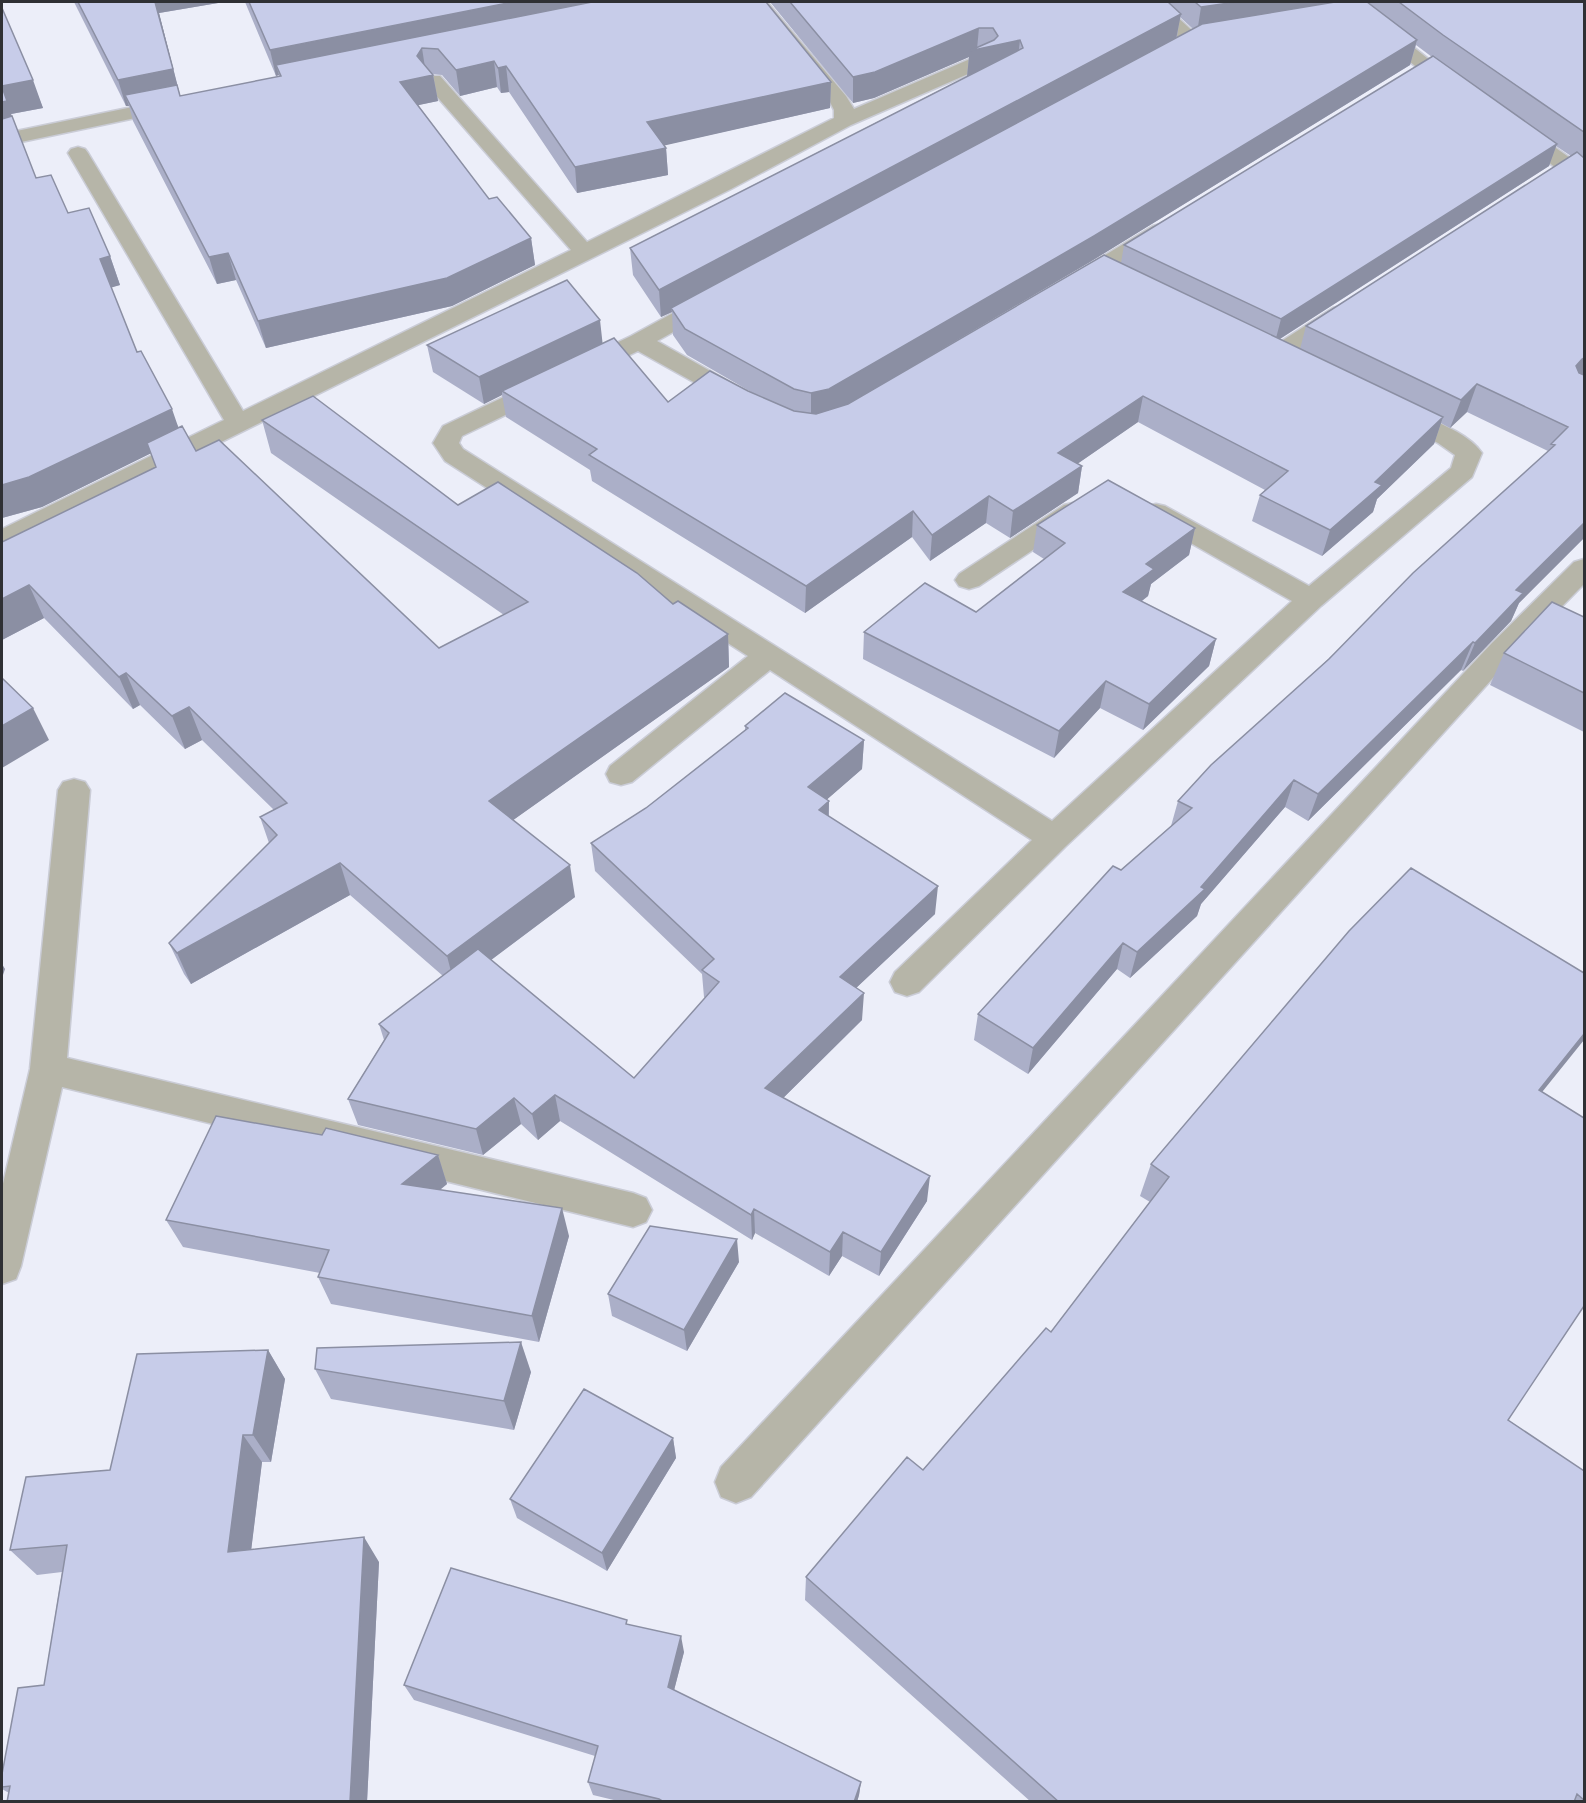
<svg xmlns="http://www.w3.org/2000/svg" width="1586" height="1803" font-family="'DejaVu Sans',sans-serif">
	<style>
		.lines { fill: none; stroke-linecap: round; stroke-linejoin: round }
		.minor-casing { stroke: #caccd6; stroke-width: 3 }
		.minor { fill: #b6b5a8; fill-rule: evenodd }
		.wall { fill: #abafc8; fill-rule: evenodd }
		.shaded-wall { fill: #8b8fa3 }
		.building { fill: #c7cce9; stroke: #8b8fa3; stroke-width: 1.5 }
	</style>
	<rect width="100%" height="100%" fill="#eceef9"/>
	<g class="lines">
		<g class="minor-casing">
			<path id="minor" d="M749 2H767L846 96 854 109 977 56H991L994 60 991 64 851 125 731 189 12 546 2 549V529L224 420 68 153 71 149 78 147 85 149 88 153 243 411 571 250 426 84 423 80 426 76H440L587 242 834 118V110L830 102Z
				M1142 2H1161L1199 37 1202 41 1199 45 1170 60H1156L1153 56 1156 52 1180 40Z
				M1337 2H1357L1437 66 1434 70H1420Z
				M176 98 183 100 186 104 183 108 2 146V134Z
				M1518 124 1525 126 1584 168V184L1576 183 1511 134 1508 130 1511 126Z
				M1161 224 1169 226 1172 231 1169 236 1085 287 1077 289 1069 287 1065 282 1069 277 1153 226Z
				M712 294 720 296 724 301 720 306 657 341 751 394 754 399 751 404 742 406 733 404 638 351 462 436 459 443 463 449 1052 821 1292 601 1147 518 1143 512 1147 506 1156 504 1165 506 1309 586 1451 468 1455 455 1438 443 1388 419 1384 414 1388 409 1397 406 1406 409C1430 420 1467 431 1482 453L1472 477 1321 606 1065 847 919 992 907 996 895 992 890 982 895 972 1032 840 770 670 632 782 621 785 610 782 606 774 610 766 748 656 445 461 433 443 443 426 631 336 704 296Z
				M1341 306 1349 308 1353 313 1349 318 1284 361 1275 363 1266 361 1263 356 1266 351 1333 308Z
				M1073 503 1082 505 1086 511 1082 517 979 586 969 589 959 586 955 580 959 574 1064 505Z
				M1584 559V584L1512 657 751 1497 736 1503 721 1497 715 1482 721 1467 1492 643 1574 562Z
				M74 779 85 782 90 790 67 1058 633 1193 646 1198 652 1210 646 1222 633 1227 62 1087 21 1266 16 1279 2 1284V1188L30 1069 58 790 63 782Z"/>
		</g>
		<use href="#minor" class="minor"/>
	</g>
	<path class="wall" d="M74 2H224L159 13 180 96 279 77V75L276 76 245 2H766L831 82 830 108 664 145 666 148 668 175 577 193 509 92 501 93 497 87 460 96 442 75 433 74 438 101 418 105 489 199 531 238 535 265 452 306 266 348 236 280 217 284 133 121 129 106H126Z
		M770 2H1584V538L1519 603 1511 621 1463 671 1461 670 1308 821 1285 807 1201 904 1197 916 1130 978 1117 969 1028 1074 974 1040 978 1014 1121 870 1171 826 1178 801 1548 451 1467 412 1450 428 1441 423 1434 444 1377 499 1373 512 1322 556 1252 521 1260 495 1265 490 1138 422 1077 464 1082 466 1078 493 1010 538 986 523 930 561 912 537 805 613 592 481 590 470 506 417 502 395 484 404 433 372 427 345 603 343 668 402 748 391 758 396 687 355 673 335 672 312 661 317 633 275 630 248 967 76 969 57 874 98 853 103ZM1180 17 1193 29 1177 37ZM1416 45 1432 57 1124 245 1121 263 875 388 1090 262 1410 65ZM1556 146 1571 156 1306 326 1300 349 1280 339 1549 166Z
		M2 8 43 108 11 114 36 178 110 256 120 285 111 287 137 352 179 428 196 451 439 648 504 615 271 453 262 420 458 505 673 604 728 634 729 667 513 820 575 897 491 960 634 1078 705 998 704 997 702 974 595 871 591 843 646 808 745 730V726L864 740 862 769 826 800 829 801V816L935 914 856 988 862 1020 783 1098 927 1201 879 1276 842 1256 829 1276 755 1233 752 1240 560 1121 538 1140 521 1124 483 1155 358 1125 348 1099 384 1040 379 1024 443 976 350 895 191 984 184 974 169 943 269 843 260 817 274 810 202 740 185 749 140 705 133 709 44 618 2 640V542L156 467 151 453 42 507 2 518Z
		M1037 525 1195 528 1189 555 1151 584 1148 596 1142 601 1216 639 1209 666 1143 730 1100 708 1054 758 863 659 864 632 976 612 1044 559 1033 552Z
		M1584 617V732L1490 685 1504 653Z
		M1543 1092 1508 1420 1584 1471V1802H1031L805 1600 806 1577 923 1470 1051 1332 1150 1202 1140 1196 1151 1164Z
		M438 1155 447 1184 440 1190 569 1236 539 1342 331 1304 318 1277 320 1273 183 1247 166 1220Z
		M739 1262 687 1351 612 1316 608 1294Z
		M268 1350 285 1379 271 1462H262L251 1550 379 1562 367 1802H7L9 1793 2 1789V1774L44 1685 62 1572 37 1575 10 1550 110 1470Z
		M315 1369 531 1372 514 1430 331 1399Z
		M673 1438 676 1458 607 1571 517 1518 510 1499Z
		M628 1624 684 1652 674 1690 861 1782 859 1795 857 1802H622L593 1795 588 1782 595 1756 414 1700 404 1685Z"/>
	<path class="shaded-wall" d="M155 2H224L159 13 180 95H125L129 106H126L118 80Z
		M513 2H640L276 65 279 75 276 76 270 50Z
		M1236 2H1342L1197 33 1201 7Z
		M1181 14 1176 39 671 308 672 312 661 317 659 290Z
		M979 28 977 49 1020 40 1017 66 967 77 969 57 874 98 853 103V77Z
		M1417 40 1410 65 1090 262 828 416 811 420V393Z
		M422 48 426 74 433 75 438 101 405 108 400 82Z
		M494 61 497 87 460 96 456 70Z
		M506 66 509 92 501 93 498 68Z
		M33 80 43 108 11 114 17 129 2 132V86Z
		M831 82 830 108 649 149 647 122Z
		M1557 144 1549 166 1275 342 1281 319Z
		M666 148 668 175 577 193 575 167Z
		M531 238 535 265 452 306 266 348 258 321Z
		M228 253 236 280 217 284 209 257Z
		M110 256 120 285 110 288 100 259Z
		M600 320 603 347 502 391V395L484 404 479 377Z
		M1584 358V382L1564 394 1576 366 1582 359Z
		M1477 384 1467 412 1450 428 1461 400Z
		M1143 396 1138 422 1054 480 1058 453Z
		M172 409 182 438 42 507 2 518V485Z
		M1443 417 1434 444 1377 499 1373 512 1322 556 1330 530 1375 482Z
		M1082 466 1078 493 1010 538 1013 511Z
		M989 496 986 523 930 561 932 535Z
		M913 511 912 537 805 613 806 586Z
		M1584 523V538L1519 603 1511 621 1463 671 1475 643 1516 590Z
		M1195 528 1189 555 1151 584 1148 596 1118 619 1123 592 1146 564Z
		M29 585 44 618 2 640V599Z
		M728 634 729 667 495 833 489 801Z
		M1216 639 1209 666 1143 730 1149 704Z
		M1473 642 1461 670 1308 821 1318 794Z
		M126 673 140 705 133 709 119 677Z
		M1106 681 1100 708 1054 758 1059 731Z
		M189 707 202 740 185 749 172 716Z
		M33 708 49 740 2 768V726Z
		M864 740 862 769 808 816V787Z
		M1294 780 1285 807 1201 904 1197 916 1130 978 1137 952 1201 887Z
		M829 801 828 830 819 810Z
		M340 863 350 895 191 984 177 953Z
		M570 865 575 897 455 987 447 956Z
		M938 886 935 914 839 1004 840 977Z
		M1123 943 1117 969 1028 1074 1033 1048Z
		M2 964 5 969 2 978Z
		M864 993 862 1020 766 1115 765 1088Z
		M1584 1034V1040L1518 1122 1539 1090Z
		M555 1095 560 1121 538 1140 532 1114Z
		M514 1098 521 1124 483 1155 476 1129Z
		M438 1155 447 1184 412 1212 402 1184Z
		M930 1176 927 1201 879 1276 881 1252Z
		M562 1208 569 1236 539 1342 532 1316Z
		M754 1209 755 1233 752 1240 751 1215Z
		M843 1232 842 1256 829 1276 830 1252Z
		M737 1239 739 1262 687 1351 684 1330Z
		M521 1342 531 1372 514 1430 504 1401Z
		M268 1350 285 1379 271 1462 253 1435Z
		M243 1435 262 1462 248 1576 228 1552Z
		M673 1438 676 1458 607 1571 602 1553Z
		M364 1537 379 1562 367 1802H350Z
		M681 1636 684 1652 671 1702 668 1687Z
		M861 1782 859 1795 857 1802H854Z"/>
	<path class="building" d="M78 2H155L173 69 118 80Z
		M249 2H513L270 50Z
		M592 2H766L831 82 647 122 666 148 575 167 506 66 498 68 494 61 456 70 438 49 422 48 417 56 433 75 400 82 489 199 497 197 531 238 447 278 258 321 228 253 209 257 125 95 177 85 180 96 281 76 276 65Z
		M790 2H1168L1181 14 659 290 630 248 1023 48 1020 40 969 51 994 40 998 36 993 28H979L875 72 853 77Z
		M1195 2H1236L1201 7Z
		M1335 2H1367L1417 40 1094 236 829 389 811 393 794 389 685 329 671 308 1202 24Z
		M1399 2H1584V132L1443 35Z
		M2 8 33 80 2 86Z
		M1433 56 1557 144 1281 319 1124 245Z
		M2 87 7 101 2 102Z
		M12 116 36 178 51 175 68 213 89 208 110 256 100 259 137 352 141 351 172 409 29 477 2 485V119Z
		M1577 152 1584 158V358L1582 359 1576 366 1579 373 1584 375V523L1516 590 1523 593 1475 643 1473 642 1318 794 1294 780 1201 887 1205 889 1137 952 1123 943 1033 1048 978 1014 1113 866 1121 870 1192 808 1178 801 1211 765 1329 659 1413 573 1555 445 1551 444 1568 427 1477 384 1461 400 1306 326Z
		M1104 255 1443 417 1375 482 1382 485 1330 530 1260 495 1288 471 1143 396 1058 453 1082 466 1013 511 989 496 932 535 913 511 806 586 589 455 597 449 502 391 614 338 668 402 710 371 748 391 794 411 816 414 848 404Z
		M567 280 600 320 479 377 427 345Z
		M313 396 458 505 498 482 637 573 673 604 678 601 728 634 489 801 570 865 447 956 340 863 177 953 169 943 277 835 260 817 287 803 189 707 172 716 126 673 119 677 29 585 2 599V542L156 467 147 443 182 426 196 451 219 440 439 648 528 602 262 420Z
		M1108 480 1195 528 1146 564 1154 569 1123 592 1216 639 1149 704 1106 681 1059 731 864 632 925 583 976 612 1065 543 1037 525Z
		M1552 602 1584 617V693L1504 653Z
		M2 678 33 708 2 726Z
		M785 693 864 740 808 787 829 801 819 810 938 886 840 977 864 993 765 1088 930 1176 881 1252 843 1232 830 1252 754 1209 751 1215 555 1095 532 1114 514 1098 476 1129 348 1099 389 1033 379 1024 478 949 634 1078 719 982 702 970 714 959 591 843 646 808 748 728 745 726Z
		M1411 868 1584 973V1034L1539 1090 1584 1118V1306L1508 1420 1584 1471V1800L1577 1794 1574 1802H1059L806 1577 907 1457 923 1470 1046 1328 1051 1332 1169 1177 1151 1164 1349 931Z
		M216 1116 322 1135 326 1128 438 1155 402 1184 562 1208 532 1316 318 1277 329 1250 166 1220Z
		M650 1226 737 1239 684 1330 608 1294Z
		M521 1342 504 1401 315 1369 317 1348Z
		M268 1350 253 1435H243L228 1552 364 1537 350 1802H7L10 1786 2 1787V1774L18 1688 44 1685 67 1545 10 1550 26 1477 110 1470 137 1354Z
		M584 1389 673 1438 602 1553 510 1499Z
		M451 1568 627 1620 626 1624 681 1636 668 1687 861 1782 854 1802H664L659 1799 588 1782 598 1746 404 1685Z"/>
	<rect width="1586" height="1803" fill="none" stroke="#2f3034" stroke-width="6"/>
</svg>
